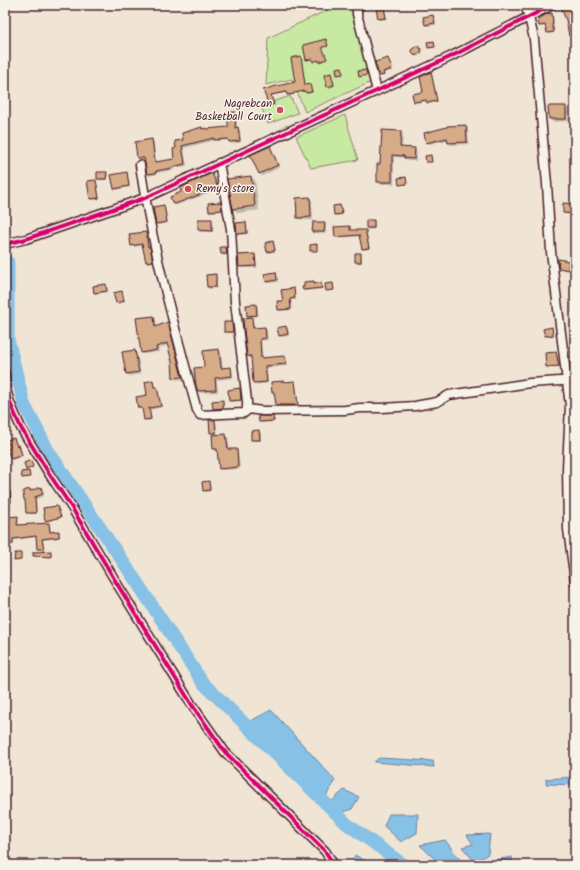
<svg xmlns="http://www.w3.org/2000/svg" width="580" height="870" font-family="Kalam,sans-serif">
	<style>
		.green { fill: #c8e9a2; stroke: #898466 }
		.water { fill: #87c1e6; stroke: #6f809b }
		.shadow { fill: #0003 }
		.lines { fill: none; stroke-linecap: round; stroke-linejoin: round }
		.river { stroke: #87c1e6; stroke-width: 13 }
		.building { fill: #d6ab87; stroke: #4a1f2b }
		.minor-casing { stroke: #4a1f2b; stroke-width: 11 }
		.minor { stroke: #f7f3e8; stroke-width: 8 }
		.cycleway-casing { stroke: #f7f3e8; stroke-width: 6 }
		.cycleway { stroke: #d6006c; stroke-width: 4 }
		.poi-dot { fill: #d1495b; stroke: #f7f3e8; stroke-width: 1.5 }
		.labels { text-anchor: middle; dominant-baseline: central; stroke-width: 3; stroke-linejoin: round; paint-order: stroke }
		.poi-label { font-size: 11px; fill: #4a1f2b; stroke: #f7f3e8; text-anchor: end }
	</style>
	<rect width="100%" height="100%" fill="#f0e5d5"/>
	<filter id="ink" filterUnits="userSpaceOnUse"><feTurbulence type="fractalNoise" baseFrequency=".025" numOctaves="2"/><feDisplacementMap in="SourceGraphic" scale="8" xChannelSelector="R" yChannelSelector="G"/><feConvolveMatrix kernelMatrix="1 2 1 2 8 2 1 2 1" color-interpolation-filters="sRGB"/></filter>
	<g filter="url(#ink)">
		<path class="green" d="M338 5H351L371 82 305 112 292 79 266 85 268 38Z
			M290 96 298 113 268 124 261 106Z
			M345 115 358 160 311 168 296 137Z"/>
		<path class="water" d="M271 710 335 780 325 798 249 722Z
			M379 758 433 761 434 767 374 762Z
			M574 777 575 785 546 784V779Z
			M344 790 359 797 352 809 343 812 330 803Z
			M389 814H418L417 833 401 842 384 826Z
			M490 834 488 854 475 862 462 847 473 844 467 835Z
			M445 840 464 865H441L420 845Z
			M355 855 372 865H351Z
			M512 857V865H506L505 864 496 865 494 860Z"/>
		<path class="shadow" d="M561 5H575V37L571 38 570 36 567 20Z
			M384 8 385 9 387 19 381 20 379 19Z
			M551 14 553 15 554 25H553L554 33 549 34 548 32 547 26 541 27 540 26Z
			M433 16 435 18 436 25 427 26 426 24Z
			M420 48 423 53 417 57 416 55Z
			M301 58 306 86 310 85 313 92 308 94 306 91 294 93V95L289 96 287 92 271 96 275 105 270 107 264 91 296 83Z
			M388 59 390 61 393 71 384 73 385 76 381 77 380 75Z
			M431 73 432 74 438 102 429 104 427 101 416 103 415 102 424 93Z
			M331 74 332 75 335 86 329 88 328 86Z
			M549 107H565L568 109 569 121 552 122 550 119Z
			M235 113 237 115V128L240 130 241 142 232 144 229 140 217 141 216 140 184 148 187 166 173 168 174 170 157 173V174L150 176 148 174 145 159 140 160 138 158 152 141 154 142 156 163 175 160 177 149 185 141 202 129 203 130 229 128Z
			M287 124 288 126 282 128 281 127Z
			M465 126 468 128 469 144 451 145 449 142 448 140 429 144 427 142Z
			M400 132 403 134 402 148 415 149 417 152 416 161H407L405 158 394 157V184H380L378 182 381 165Z
			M270 148 272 150 280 167 262 176 259 173Z
			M106 173 108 175 107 180H99L98 178Z
			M127 173 128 175 130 187 116 190 114 188Z
			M212 174 214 176 219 189 177 205H176L174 204 183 192Z
			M251 177 255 180 259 210 238 213 234 209 229 180Z
			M95 181 97 183 100 199 93 200 91 199Z
			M310 198 312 201 313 220H300L298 218Z
			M220 203 222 205 223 211 211 212 210 210Z
			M575 205V215L565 214 564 213Z
			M163 206 165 207 168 223 158 225 157 223Z
			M340 206 342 208 343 215 336 216 335 214Z
			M199 220H211L213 222V232H200L199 230Z
			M367 221H374L375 222V229L369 230 367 228Z
			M246 223 247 225 248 234 239 235 238 233Z
			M324 223 326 225V234L315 233 314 231Z
			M349 227 351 228V231H366L367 232 370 249 364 250 362 249 360 236 337 238 336 236Z
			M145 233 147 234 149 247 151 249 153 262 148 263 147 262 143 245 134 247 132 245Z
			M272 242 274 244 276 252 269 253 268 252Z
			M226 248 228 249V255L223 256 222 254Z
			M360 254 362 255V263H357L356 262Z
			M255 255 256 256 257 268H242L240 267V256Z
			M568 262 570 264 569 271 561 269 560 268Z
			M276 273 277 274 278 282 268 283 267 282Z
			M216 275 217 277V288L209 289 208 287 207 276Z
			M313 282 315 285 320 283 323 289 305 291 304 290Z
			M105 285 107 287 108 292 96 294 95 293Z
			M293 289 295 291 296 300H291L292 310 281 311 279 310 284 301Z
			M122 292 123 293 125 302 118 304 116 302Z
			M571 303H575V313H573L571 312Z
			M256 305 258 307V316L250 317 253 320 255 329 265 328 267 330 268 340 261 341 263 359 285 357 287 359 288 366 267 368 268 383 257 385 254 382 252 358H250L248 356 250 318 248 315Z
			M153 317 156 319 157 328 167 324 170 326 183 376 175 377V379L174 378 173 362 168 345 158 349 159 352 144 354 142 352Z
			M231 323 233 324 234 333H227L225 332Z
			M286 327 288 328 289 336 282 337 280 336 279 329Z
			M551 328 553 330 554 336 547 337 546 336Z
			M219 350 221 352 223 368H230L232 370 233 378 217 380 218 392 201 393 199 391 205 368Z
			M135 351 137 354 141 374 129 376 127 374Z
			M555 353 557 355 560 367 549 368 547 367Z
			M184 378V379L176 380 175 379Z
			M153 381 154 383 155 388H157L158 389 162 407 150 410 152 420 147 421 145 419 143 409H140L139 408 148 396Z
			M295 382 296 384 298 406H278L277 405 275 394 273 392Z
			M240 389 241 391 242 401 231 402 230 400Z
			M222 401 224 402V410H215L214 408Z
			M273 417 274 419 275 422 261 423 260 422Z
			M215 421 216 422 218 435H226L228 437 230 450H236L238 452 240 469 222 470 220 468 218 451H216L214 449 213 435 211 433Z
			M259 431 261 433V441H254L252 440Z
			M15 440 17 446 20 447 23 456 13 460 11 458 12 448Z
			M209 482 210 484 211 491 206 492 204 490Z
			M41 488 42 489 44 496 36 499 37 514H29L27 513 26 502 25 500 29 490 31 492Z
			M10 492 11 494 12 503H11L9 518 17 517 19 518 18 526 49 524 50 526 51 533 59 532 60 534V538L43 540 44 550H39L38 548 37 537 14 540V545L5 546V536H9L8 525H5L6 493Z
			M56 507 58 508 61 518 47 522 46 521Z"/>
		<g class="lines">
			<path class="river" d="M8 262V339L24 404 49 452 132 575 203 683 347 824 404 865"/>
		</g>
		<path class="building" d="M560 5H573L575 10V36H569L566 20Z
			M384 7 386 18 378 19 376 8Z
			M552 13 553 24H552L554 32 547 33 545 25 539 26 538 19 547 14Z
			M433 15 435 23 425 25 423 17Z
			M326 39 328 46 322 47 327 59 319 62 318 60 313 62 312 59 306 60 303 45Z
			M434 41 435 47 428 48 427 42Z
			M418 45 422 51 415 56 411 50Z
			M301 56 305 85 310 84 312 92 306 93 305 91 294 93V94L287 95 286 92 271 95 274 104 269 106 263 90 272 87 295 82 291 58Z
			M388 58 392 69 383 72 384 75 379 76 375 62Z
			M342 67 343 74 337 75 336 68Z
			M366 70 367 75 359 77 358 71Z
			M431 72 437 101 427 103 426 100 414 102 412 94 423 92 420 77Z
			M331 73 334 85 327 87 324 75Z
			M548 106H566V119H549Z
			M228 112H236L235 128 238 127 240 141 229 142 228 139 214 140V138L182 146 185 164 172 167V168L156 171V173L147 174 144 158H137L135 142 152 139 155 162 174 159 173 149 176 148 175 141 183 140 182 133 202 127V129L207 128V129L228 127Z
			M466 125 467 142 448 143 447 138 426 143 424 133 447 127V126Z
			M382 130 401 131 400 147 415 148 414 159 404 158V156L392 155V182H377V164H380Z
			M270 146 278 165 259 174 250 155Z
			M431 155 432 162H426L425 156Z
			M97 172H107L106 179H97Z
			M127 172 129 186 114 189 111 175Z
			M212 173 218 188 175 204H173L170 197 181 192 180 188Z
			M251 176 255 206 233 209 227 179Z
			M406 177 407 184 399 185 398 178Z
			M96 180 99 198 90 199 87 181Z
			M310 197 311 217 297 218 296 198Z
			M221 202 222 210 209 211 208 203Z
			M563 203 575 204V214L563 213Z
			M164 205 167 222 156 224 153 207Z
			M340 205 342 214 334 215 333 206Z
			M198 219H212V231L198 230Z
			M366 220H374V228H366Z
			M246 222 247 233 237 234 236 223Z
			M313 222H325L324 232H312Z
			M350 226V230H366V234L369 248 362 249 359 235 335 237 334 227Z
			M146 232 148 247H150L153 261 146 262 142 244 131 246 129 234Z
			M273 241 275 250 267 252 265 243Z
			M317 244V251H310V245Z
			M220 247H226L227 254H221Z
			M355 253H361V262H355Z
			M255 254 256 266 239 267 238 255Z
			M558 259 569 261 568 270 559 268Z
			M276 272 277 280 266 282 264 274Z
			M216 274V287H207L206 275Z
			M314 281V284L321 282 322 288 303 290 302 287H304V282Z
			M333 283 334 290 326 291 325 284Z
			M106 284 107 291 94 293 93 286Z
			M294 288 295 298 290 299 291 309 278 310 277 301H283L281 290Z
			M122 291 124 301 116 303 113 293Z
			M256 304 257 315 247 316 246 305Z
			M154 316 155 327 168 322 182 377 173 378 172 362 167 343 156 347 157 350 141 353 136 318Z
			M252 317 253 328 265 327 266 338 260 339 261 358 285 356 286 364 265 366 267 382 253 383 251 356H247L243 321H244L243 318Z
			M224 322H232L233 332H224Z
			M286 326 288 334 279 336 277 328Z
			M552 327 553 335 545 336 543 329Z
			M219 349 221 368 231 367 232 376 215 378 216 390 198 391 196 386 194 368 204 367 203 351Z
			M135 350 139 372 126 374 122 352Z
			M556 352 559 366 546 367 545 353Z
			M153 380 154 387H157L161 406 149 408 151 419 144 420 142 408H138L136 397 147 395 145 382Z
			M284 381V382L295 381 298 405H276L274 392 272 393 271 382Z
			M240 388 241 400 229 401 228 390Z
			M223 400V408L213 409 212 401Z
			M258 416H273L274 421 259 422Z
			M209 420H215L216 433H210Z
			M259 430 260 440H251V431Z
			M226 434 228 449H237L238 467 219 469 217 449H213L212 435Z
			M14 438 17 446 19 445 22 455 11 459 7 449 10 448 7 440Z
			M31 460 33 467 26 470 24 463Z
			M29 471 30 477 22 478 21 472Z
			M209 481 210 490 203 491 202 482Z
			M41 487 43 494 35 497 36 513H26L25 500H24L23 491 30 489V491Z
			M10 491 11 502H5V492Z
			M57 506 61 517 45 521 43 508Z
			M18 516 17 525 49 523 50 532 59 531V537L42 539 44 549H37L36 536 13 539V544H5V535H8L7 527 8 526V517Z
			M51 551V557L33 556V552Z
			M15 553H21V560L14 561Z"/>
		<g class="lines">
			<g class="minor-casing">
				<path id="minor" d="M361 5 357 7V14L377 91
					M525 5 529 17 534 39 547 184 551 252 570 406 567 468 568 529 575 582
					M140 165C152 248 175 329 197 410L200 415 244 413C248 411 247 406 247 401L235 302 231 229 219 163
					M5 244 26 239 145 198 450 57 552 5
					M5 374 6 389 10 403 21 428 50 475 72 508 119 587 192 705 225 752 325 851 334 865
					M247 409 263 411 345 410 360 408H382L415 406 437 402 449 395 462 393 530 383 575 380"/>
			</g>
			<use href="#minor" class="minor"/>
			<g class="cycleway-casing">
				<path id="cycleway" d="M5 244 26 239 145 198 450 57 552 5
					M5 374 6 389 10 403 21 428 50 475 72 508 119 587 192 705 225 752 325 851 334 865"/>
			</g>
			<use href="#cycleway" class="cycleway"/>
		</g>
	</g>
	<g class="poi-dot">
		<circle cx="280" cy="110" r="4"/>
		<circle cx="188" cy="189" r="4"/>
	</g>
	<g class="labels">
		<g class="poi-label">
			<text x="272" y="104">Nagrebcan<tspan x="272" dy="13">Basketball Court</tspan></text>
			<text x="196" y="189" text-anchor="start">Remy's store</text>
		</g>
	</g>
	<rect width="580" height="870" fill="none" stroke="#f7f3e8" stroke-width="20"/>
	<rect x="10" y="10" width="560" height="850" fill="none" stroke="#4a1f2b" stroke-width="1.5" filter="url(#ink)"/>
</svg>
